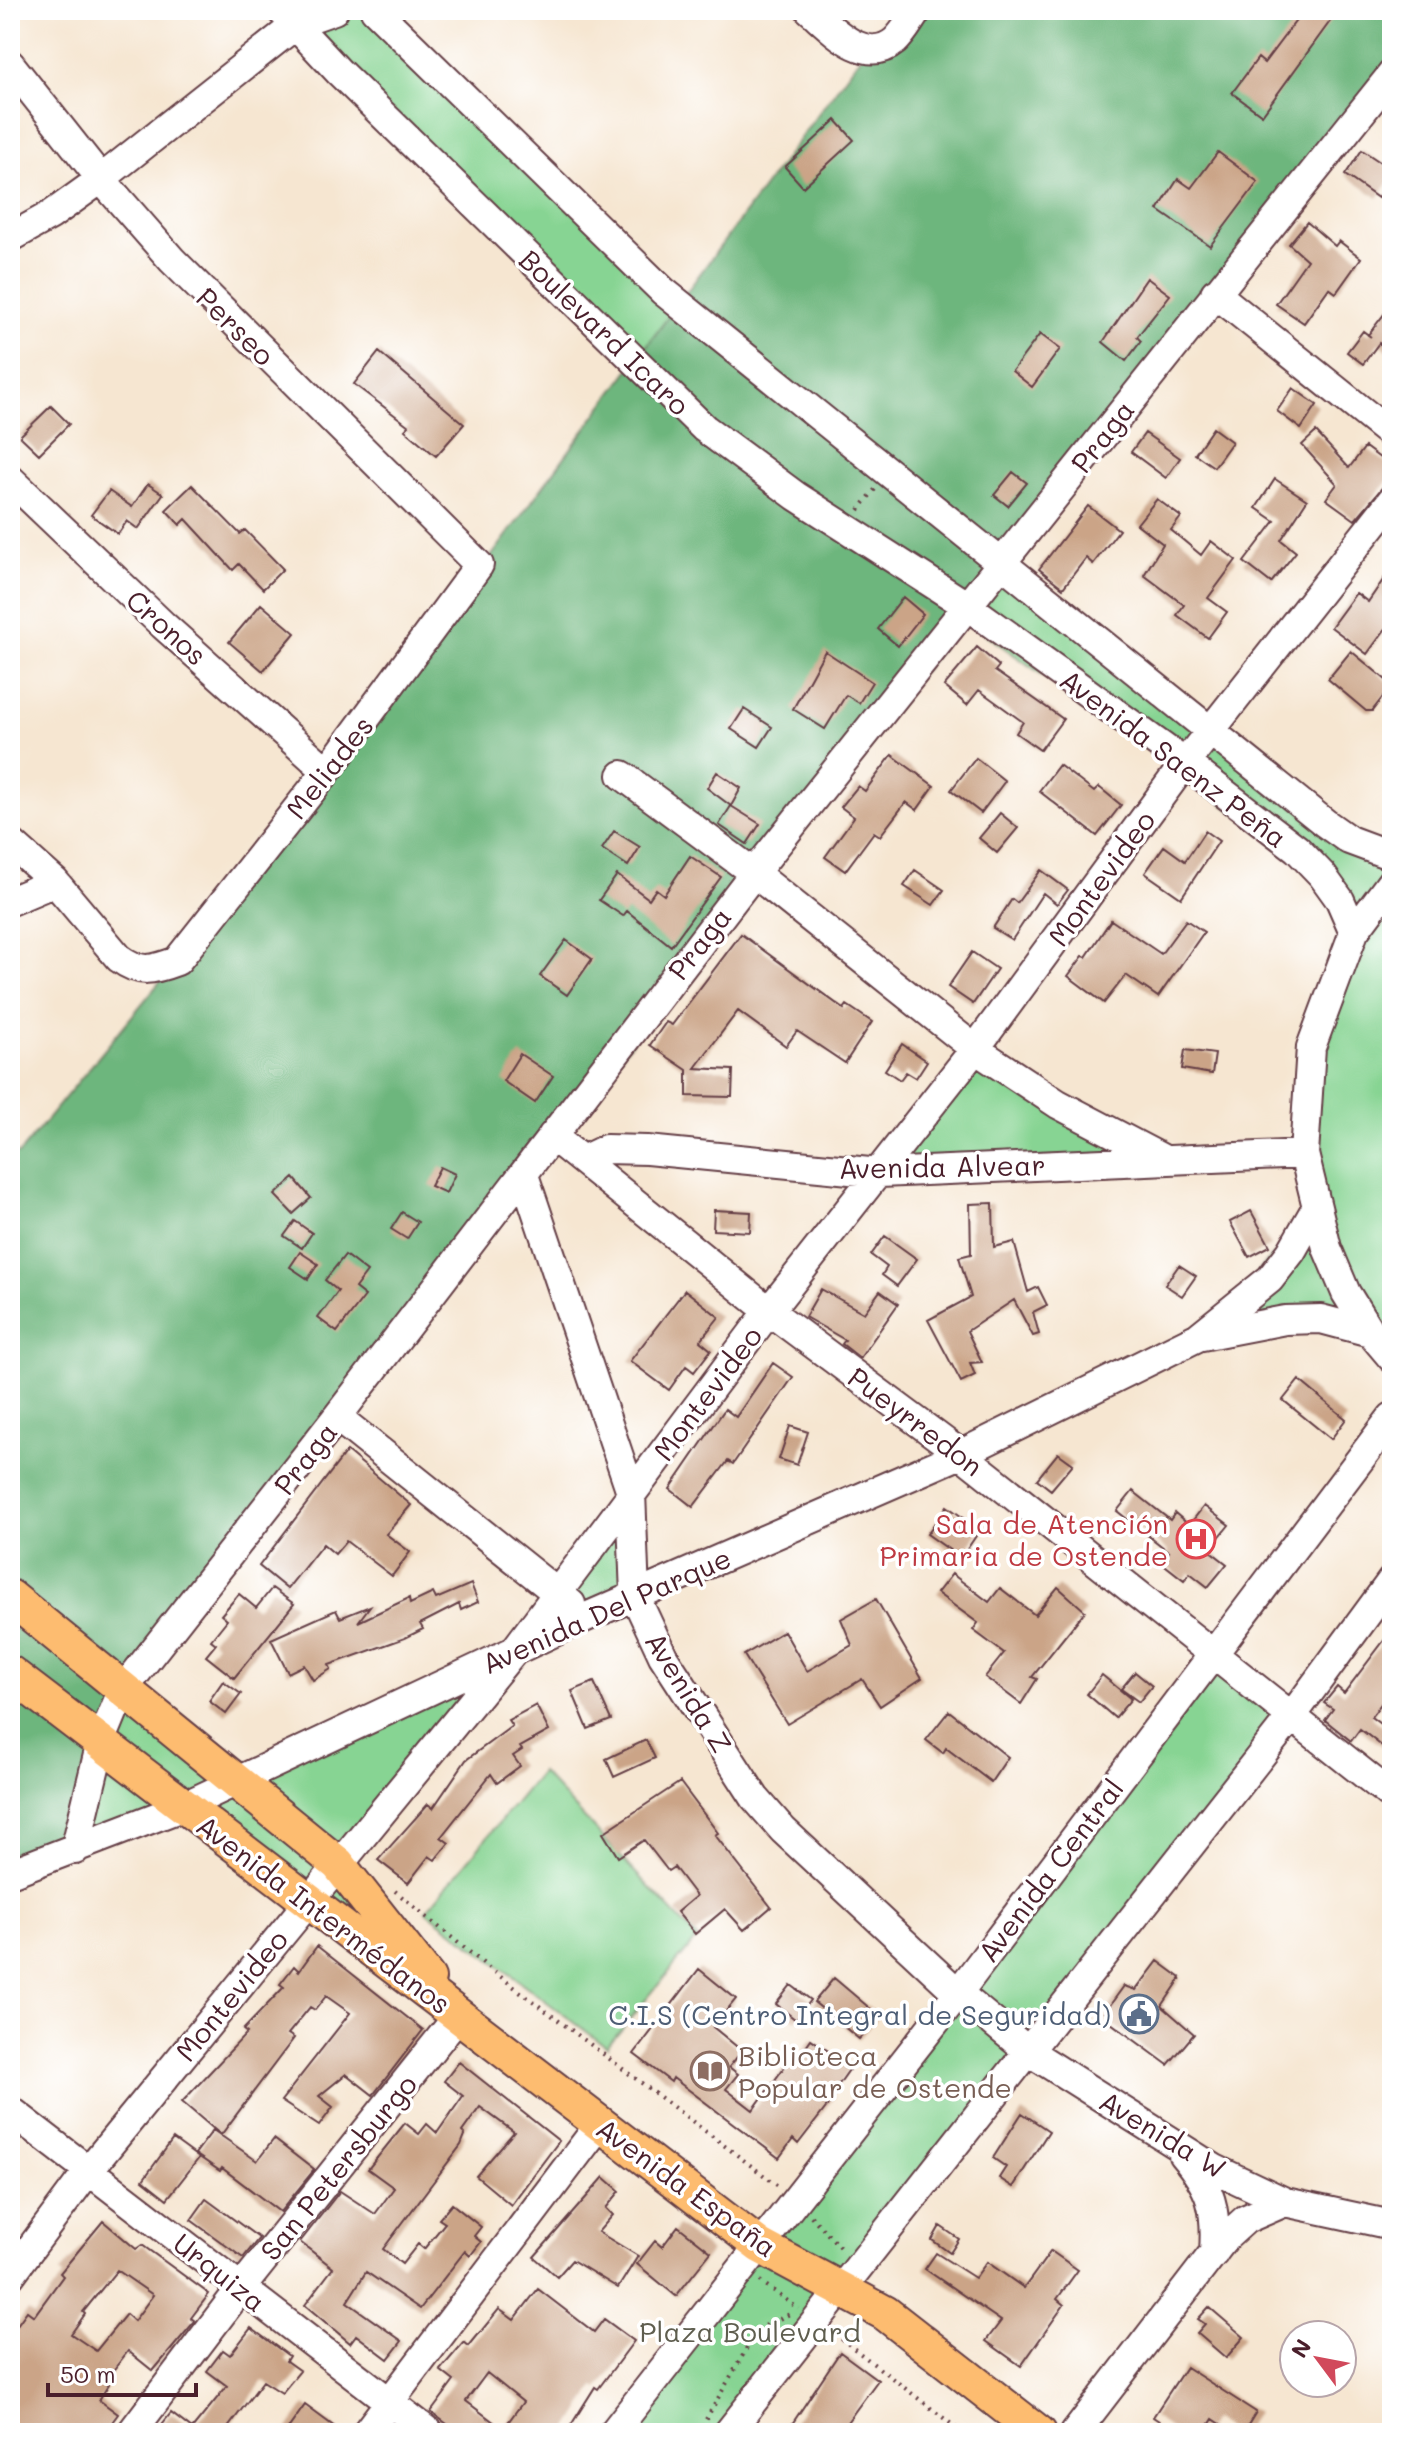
<svg xmlns="http://www.w3.org/2000/svg" width="1402" height="2443" font-family="Mali,sans-serif">
	<style>
		.green { fill: #87d493; stroke: #687a5f; stroke-width: 2 }
		.forest { fill: #6db67d; stroke: #5c6a54; stroke-width: 2 }
		.building { fill: #cba487; fill-rule: evenodd }
		.lines { fill: none; stroke-linecap: round; stroke-linejoin: round }
		.minor-casing { stroke: #643d44; stroke-width: 32 }
		.major-casing { stroke: #643d44; stroke-width: 38 }
		.path { stroke: #643d44; stroke-width: 4; stroke-dasharray: 2 6; stroke-linecap: butt }
		.minor { stroke: #fff; stroke-width: 28 }
		.major { stroke: #fdbc70; stroke-width: 34 }
		.labels { text-anchor: middle; dominant-baseline: central; stroke-width: 7; stroke-linejoin: round; paint-order: stroke }
		.street-label { font-size: 28px; fill: #4a1f2b; stroke: #fff }
		.health-label { font-size: 28px; fill: #be3a42; stroke: #fff; text-anchor: end }
		.service-label { font-size: 28px; fill: #4e5e75; stroke: #fff; text-anchor: end }
		.education-label { font-size: 28px; fill: #785e54; stroke: #fff; text-anchor: start }
		.park-label { font-size: 28px; fill: #5f5e4f; stroke: #fff }
	</style>
	<rect width="100%" height="100%" fill="#fff"/>
	<filter id="ink" filterUnits="userSpaceOnUse"><feTurbulence type="fractalNoise" baseFrequency=".0125" numOctaves="2"/><feDisplacementMap in="SourceGraphic" scale="16" xChannelSelector="R" yChannelSelector="G"/><feConvolveMatrix kernelMatrix="1 2 1 2 8 2 1 2 1" color-interpolation-filters="sRGB"/></filter>
	<filter id="wash" filterUnits="userSpaceOnUse"><feTurbulence type="fractalNoise" baseFrequency=".006" numOctaves="4" result="noise"/><feDisplacementMap in="SourceGraphic" scale="32" xChannelSelector="R" yChannelSelector="G"/><feGaussianBlur stdDeviation="1.8" result="paint"/><feColorMatrix in="noise" values="0 0 0 0 0 0 0 0 0 0 0 0 0 0 0 0 0 1.4 0 .05"/><feComposite in="paint" operator="in"/></filter>
	<g filter="url(#wash)">
		<rect width="100%" height="100%" fill="#f6e6d1"/>
		<path class="green" d="M280 10H375L663 291 1211 732 1392 856V1355L1321 1319 1198 1337 1315 1210 1311 1047 1354 932 1322 875 745 462Z
			M975 1049 1164 1159 880 1173Z
			M631 1492 635 1596 514 1651 338 1864 457 2015 182 1807 75 1850 122 1691 234 1781 514 1651Z
			M1213 1654 1292 1716 728 2433H613Z
			M541 1772 697 1938 607 2047 426 1911Z"/>
		<path class="forest" d="M899 10H1392V74L122 1691 75 1850 10 1873V1153L19 1154 177 961 485 565 863 53Z"/>
		<g id="blocks">
			<path class="building" d="M1304 10H1326L1334 16 1262 115 1232 93 1258 58 1264 63Z
				M836 120 854 140 803 187 785 167Z
				M1362 150 1392 170V178L1378 198 1345 175Z
				M1218 152 1258 182 1210 246 1158 210 1178 179 1191 188Z
				M1307 222 1335 246 1339 241 1361 258 1336 293 1329 288 1304 323 1276 304 1307 260 1289 244Z
				M1147 278 1170 295 1137 337 1141 341 1126 361 1103 342Z
				M1392 304V354L1379 343 1363 364 1347 352 1363 331 1371 337 1368 335Z
				M1040 334 1060 349 1032 387 1012 371Z
				M379 352 464 424 436 456 405 430 409 426 354 384Z
				M1293 388 1317 405 1301 429 1277 411Z
				M51 406 69 424 39 454 20 436Z
				M1213 428 1232 442 1214 467 1195 454Z
				M1316 432 1349 468 1365 447 1392 467V476L1355 520 1326 499 1337 484 1302 445Z
				M1145 433 1180 458 1166 478 1131 452Z
				M1013 472 1027 483 1008 506 994 495Z
				M1275 479 1307 500 1281 540 1296 552 1271 583 1244 562 1275 521 1256 508Z
				M148 484 163 494 138 529 127 521 118 534 91 515 109 491 132 507Z
				M192 485 240 534 245 530 283 569 263 589 239 564 233 570 186 519 180 525 166 510Z
				M1157 499 1181 517 1171 530 1201 555 1211 541 1236 560 1208 598 1227 612 1208 638 1177 615 1184 605 1144 575 1163 544 1137 524Z
				M1088 506 1119 530 1093 564 1086 558 1063 588 1039 569Z
				M1392 567V620L1367 654 1331 627 1356 593 1368 602Z
				M903 597 923 614 898 646 878 629Z
				M261 604 295 633 263 671 229 642Z
				M977 647 999 666 995 671 1063 719 1040 750 1016 733 1023 722 979 690 967 705 944 686Z
				M825 651 872 682 859 703 846 695 825 729 793 709Z
				M1351 651 1392 685 1372 711H1366L1328 679Z
				M744 709 772 727 759 747 731 729Z
				M892 755 934 786 917 810 906 802 880 836 874 832 845 871 825 857 854 817 841 807 858 786 865 791Z
				M976 758 1005 781 981 813 951 790Z
				M1059 765 1094 792 1099 787 1121 805 1097 836 1039 791Z
				M717 772 741 788 731 806 707 788Z
				M731 806 760 824 747 844 719 825Z
				M1000 813 1018 828 997 853 979 838Z
				M614 831 640 847 628 866 602 849Z
				M1205 831 1219 841 1181 898 1145 873 1164 846 1185 861Z
				M690 856 721 877 671 946 627 911 623 916 599 900 617 875 649 899 656 889 664 895Z
				M915 870 944 890 933 905 904 886Z
				M1041 870 1068 890 1057 904 1043 893 1012 940 993 928 1012 899 1017 903Z
				M1111 920 1161 954 1186 920 1204 932 1158 997 1126 975 1104 1003 1068 976 1083 956 1086 957Z
				M741 934 844 1009 847 1005 872 1022 845 1063 797 1031 786 1046 738 1011 695 1068 733 1070 732 1097 687 1096V1070L650 1045 666 1022 672 1025Z
				M566 940 592 959 567 995 540 976Z
				M972 952 997 969 973 1004 948 987Z
				M902 1044 927 1061 916 1078 906 1072 900 1080 885 1070Z
				M1185 1050 1215 1054 1212 1074 1182 1069Z
				M520 1054 553 1076 535 1103 503 1081Z
				M440 1167 455 1174 446 1193 430 1186Z
				M294 1178 311 1198 293 1214 275 1195Z
				M993 1203 994 1247 1014 1242 1028 1292 1038 1287 1047 1305 1033 1312 1039 1334 1033 1336 1014 1300 967 1331 982 1362 970 1363 975 1375 961 1382 928 1320 971 1297 959 1257 971 1254 970 1204Z
				M714 1210 751 1212 750 1232 713 1230Z
				M1251 1211 1270 1246 1249 1257 1230 1222Z
				M402 1212 418 1222 407 1239 391 1229Z
				M295 1221 312 1233 302 1248 284 1236Z
				M885 1236 917 1259 897 1286 882 1275 887 1267 871 1255Z
				M300 1252 318 1264 308 1279 290 1267Z
				M345 1255 367 1272 355 1288 365 1296 337 1332 318 1318 338 1291 325 1280Z
				M1179 1265 1196 1276 1182 1296 1165 1285Z
				M821 1289 864 1313 880 1291 898 1304 860 1358 842 1344 845 1340 805 1317Z
				M685 1290 719 1317 700 1341 711 1350 694 1372 686 1366 669 1390 630 1361Z
				M773 1363 793 1377 733 1464 728 1461 693 1507 670 1489 725 1409 736 1417Z
				M1299 1380 1346 1419 1331 1439 1283 1400Z
				M790 1426 808 1432 797 1465 779 1459Z
				M347 1451 411 1505 386 1534 410 1552 392 1576 346 1541 335 1554 323 1544 287 1589 259 1566Z
				M1058 1453 1073 1464 1051 1490 1037 1479Z
				M1133 1491 1170 1520 1175 1513 1189 1525 1204 1506 1229 1525 1209 1550 1227 1564 1208 1587 1190 1573 1184 1580 1161 1562 1169 1552 1117 1511Z
				M947 1506 980 1530 961 1558 927 1534Z
				M952 1574 989 1602 1000 1588 1035 1615 1058 1587 1085 1611 1032 1677 1037 1679 1021 1704 985 1677 1004 1653 973 1630 978 1623 937 1593Z
				M471 1584 478 1602 461 1610 459 1604 420 1624 423 1629 405 1638 329 1665 331 1669 313 1680 304 1665 288 1673 271 1639 336 1610 340 1618 370 1606 358 1622 409 1598 410 1604 433 1593 436 1599Z
				M272 1588 294 1604 234 1678 206 1656 216 1644 211 1640 227 1620 221 1615 239 1594 256 1608Z
				M876 1599 922 1678 880 1706 862 1679 787 1724 744 1655 784 1631 807 1671 852 1645 841 1619Z
				M1392 1630V1689L1371 1717 1392 1733V1754L1360 1729 1351 1741 1325 1720 1333 1709 1324 1703 1337 1687 1344 1693Z
				M1135 1672 1152 1686 1139 1702 1121 1689Z
				M1102 1675 1131 1699 1115 1718 1087 1694Z
				M223 1681 241 1694 226 1714 209 1701Z
				M594 1682 611 1720 588 1729 572 1691Z
				M536 1705 549 1731 520 1747 522 1750 513 1756 520 1766 497 1783 491 1774 441 1837 449 1843 435 1860 429 1856 408 1883 378 1860 428 1804 433 1808 466 1760 512 1726 508 1720Z
				M949 1711 1008 1757 991 1782 946 1748 943 1753 926 1740Z
				M646 1740 655 1758 614 1777 606 1759Z
				M680 1782 718 1833 715 1835 771 1907 744 1930 725 1909 695 1934 677 1912 696 1896 674 1867 668 1871 644 1840 618 1857 603 1833Z
				M317 1946 423 2030 373 2095 346 2074 319 2096 333 2107 319 2126 281 2101 350 2013 326 1996 315 2010 310 2007 288 2034 294 2038 221 2135 182 2102 247 2033 243 2030 284 1987 280 1984 294 1966 299 1971Z
				M1158 1961 1181 1978 1162 2006 1194 2034 1168 2065 1107 2020 1110 2016 1105 2012 1124 1986 1136 1990Z
				M699 1969 736 1999 713 2027 742 2051 729 2067 738 2074 726 2089 753 2110 788 2062 793 2065 811 2039 851 2067 832 2094 835 2096 798 2144 793 2139 779 2158 673 2078 671 2082 634 2054Z
				M834 1978 879 2016 859 2039 814 2002Z
				M791 1985 811 2000 796 2020 776 2004Z
				M459 2062 559 2141 511 2205 476 2176 514 2132 480 2107 462 2132 465 2135 461 2145 383 2249 402 2264 418 2244 424 2249 445 2223 439 2219 452 2204 481 2227 474 2236 481 2242 470 2256 465 2251 420 2309 366 2272 347 2302 402 2341 388 2359 356 2335 350 2343 305 2305 333 2268 300 2242 340 2191 375 2214 394 2188 368 2169 405 2123 419 2134 427 2124 437 2133 463 2096 444 2081Z
				M1022 2113 1049 2131 1013 2187 999 2178 1006 2167 993 2158Z
				M213 2130 257 2161 274 2139 314 2170 280 2212 222 2168 220 2171 195 2154Z
				M173 2139 199 2158 167 2199 143 2180Z
				M604 2177 620 2191 606 2208 613 2215 598 2232 638 2256 618 2288 572 2260 557 2277 534 2257Z
				M206 2199 259 2238 243 2258 191 2220Z
				M103 2221 136 2249 142 2245 209 2294 191 2318 195 2321 153 2371 128 2351 105 2381 109 2384 99 2400 118 2414 104 2433H10V2335L27 2311 34 2316 63 2276 60 2273ZM117 2270 153 2295 134 2321 126 2314 96 2351 71 2334 85 2314 83 2312Z
				M678 2226 711 2252 676 2296 637 2264 655 2241 662 2247Z
				M940 2226 959 2239 950 2253 932 2240Z
				M1051 2251 1078 2270 1057 2299 1064 2305 1021 2366 986 2341 1001 2321 925 2269 936 2253 975 2278 987 2262 1024 2288Z
				M538 2289 594 2332 604 2319 634 2341 598 2389 595 2387 566 2433H459L431 2412 454 2381 440 2370 464 2342 469 2346 499 2309 514 2320ZM487 2373 523 2402 503 2429 466 2401Z
				M1209 2307 1244 2337 1226 2358 1197 2333 1205 2324 1198 2319Z
				M251 2328 289 2356 286 2361 300 2371 282 2393 263 2381 224 2433H155L171 2413 192 2429 227 2386 207 2371 223 2350 230 2355Z
				M840 2352 878 2380 839 2433H786Z
				M1186 2367 1256 2412 1243 2433H1234L1213 2419 1204 2433H1177L1153 2417Z
				M305 2405 343 2433H285Z"/>
		</g>
	</g>
	<g filter="url(#ink)">
		<use href="#blocks" fill-opacity="0" stroke="#643d44" stroke-width="2"/>
		<g class="lines">
			<g class="minor-casing">
				<path id="minor" d="M281 10 339 72 704 428 796 496 969 607 1185 763 1297 849 1322 875 1340 900 1354 932
					M306 10 317 16 334 10
					M375 10 663 291 1325 823 1349 840 1392 856
					M810 10C832 29 865 66 895 41 904 33 911 19 918 10
					M10 64 101 179 172 260 479 565 327 771 177 961C153 970 140 974 119 958L55 882 10 842
					M10 238 51 215 101 179 293 27 303 13
					M1215 293 1392 435
					M10 479 163 625 327 771
					M622 775 754 873 975 1049 1058 1104 1161 1158
					M1392 881 1354 932 1311 1047 1304 1154 1327 1248 1346 1293 1370 1332 1392 1358
					M10 901 55 882
					M552 1136 769 1311 961 1454 1392 1796
					M583 1160 606 1149 647 1150 880 1173 1304 1154
					M524 1175 631 1492 635 1596 663 1656 755 1798 783 1830 958 1993 1028 2051 1215 2169 1285 2202 1392 2225
					M1202 1336 1285 1320 1321 1319 1370 1332
					M337 1417 571 1604
					M75 1850 101 1742 122 1691 337 1417 754 873 1392 74
					M10 1873 182 1807 584 1618 961 1454 1198 1337 1270 1279 1291 1252 1315 1210
					M10 2110 430 2433
					M1183 2155C1212 2189 1217 2209 1214 2253
					M10 2276 88 2171 514 1651 769 1311 975 1049 1185 763 1392 500
					M131 2433 241 2288 458 2016
					M366 2433 600 2124
					M613 2433 958 1993 1392 1417
					M728 2433 1292 1716 1392 1580
					M1075 2433 1225 2238 1246 2219 1285 2202"/>
			</g>
			<g class="major-casing">
				<path id="major" d="M10 1597 338 1864 428 1978
					M10 1673 760 2246 885 2313 1039 2433"/>
			</g>
			<path class="path" d="M859 510 876 488
				M395 1891 489 1968 778 2186
				M811 2216 843 2251
				M760 2281 799 2309
				M835 2334 963 2433
				M698 2433 758 2329 792 2313"/>
			<use href="#minor" class="minor"/>
			<use href="#major" class="major"/>
		</g>
	</g>
	<defs>
		<g id="hospital-ring" transform="scale(2)"><circle r="9.5" fill="#fff" stroke="#e0444e" stroke-width="1.5"/><path d="M-5-5h3v3.5h4V-5h3V5h-3V1.5h-4V5h-3Z" fill="#e0444e"/></g>
		<g id="civic-ring" transform="scale(2)"><circle r="9.5" fill="#fff" stroke="#5c6f8a" stroke-width="1.5"/><path d="M-.6-6.5H3V-4.5H.6V-3L4-1V1h2V6H-6V1h2V-1L-.6-3ZM-1.2 2.5V6h2.4V2.5Z" fill="#5c6f8a"/></g>
		<g id="library-ring" transform="scale(2)"><circle r="9.5" fill="#fff" stroke="#8d6e63" stroke-width="1.5"/><path d="M-6-4Q-3-5.5-.7-3.5V5Q-3 3-6 4ZM6-4Q3-5.5 .7-3.5V5Q3 3 6 4Z" fill="#8d6e63"/></g>
	</defs>
	<g fill-rule="evenodd">
		<use href="#hospital-ring" x="1196" y="1539"/>
		<use href="#civic-ring" x="1139" y="2014"/>
		<use href="#library-ring" x="710" y="2071"/>
	</g>
	<g class="labels">
		<g class="street-label">
			<text transform="translate(236 326) rotate(45)">Perseo</text>
			<text transform="translate(605 332) rotate(44)">Boulevard Icaro</text>
			<text transform="translate(1102 436) rotate(-52)">Praga</text>
			<text transform="translate(167 627) rotate(42)">Cronos</text>
			<text transform="translate(1174 758) rotate(37)">Avenida Saenz Peña</text>
			<text transform="translate(329 767) rotate(-52)">Meliades</text>
			<text transform="translate(1101 878) rotate(-54)">Montevideo</text>
			<text transform="translate(699 943) rotate(-52)">Praga</text>
			<text transform="translate(942 1166) rotate(-1)">Avenida Alvear</text>
			<text transform="translate(707 1393) rotate(-53)">Montevideo</text>
			<text transform="translate(916 1421) rotate(37)">Pueyrredon</text>
			<text transform="translate(305 1458) rotate(-52)">Praga</text>
			<text transform="translate(606 1610) rotate(-24)">Avenida Del Parque</text>
			<text transform="translate(689 1692) rotate(58)">Avenida Z</text>
			<text transform="translate(1050 1870) rotate(-53)">Avenida Central</text>
			<text transform="translate(324 1914) rotate(37)">Avenida Intermédanos</text>
			<text transform="translate(231 1995) rotate(-51)">Montevideo</text>
			<text transform="translate(1163 2134) rotate(31)">Avenida W</text>
			<text transform="translate(338 2167) rotate(-51)">San Petersburgo</text>
			<text transform="translate(687 2187) rotate(36)">Avenida España</text>
			<text transform="translate(220 2272) rotate(38)">Urquiza</text>
		</g>
		<g class="health-label">
			<text x="1168" y="1523">Sala de Atención<tspan x="1168" dy="32">Primaria de Ostende</tspan></text>
		</g>
		<g class="service-label">
			<text x="1111" y="2014">C.I.S (Centro Integral de Seguridad)</text>
		</g>
		<g class="education-label">
			<text x="738" y="2055">Biblioteca<tspan x="738" dy="32">Popular de Ostende</tspan></text>
		</g>
		<g class="park-label">
			<text x="750" y="2331">Plaza Boulevard</text>
		</g>
	</g>
	<rect width="1402" height="2443" fill="none" stroke="#fff" stroke-width="40"/>
	<g transform="translate(1318 2359) rotate(302)"><circle r="38" fill="#ffffff" stroke="#b7a5aa" stroke-width="2"/>
	<path d="M0-6L14 30L0 20L-14 30Z" fill="#d1495b"/>
	<text y="-12" font-size="22" font-weight="bold" text-anchor="middle" fill="#4a1f2b">N</text>
	</g>
	<path d="M48 2383v12h148v-12" fill="none" stroke="#4a1f2b" stroke-width="4"/>
	<text x="60" y="2383" font-size="24" fill="#4a1f2b" stroke="#ffffff" stroke-width="6" paint-order="stroke">50 m</text>
</svg>
